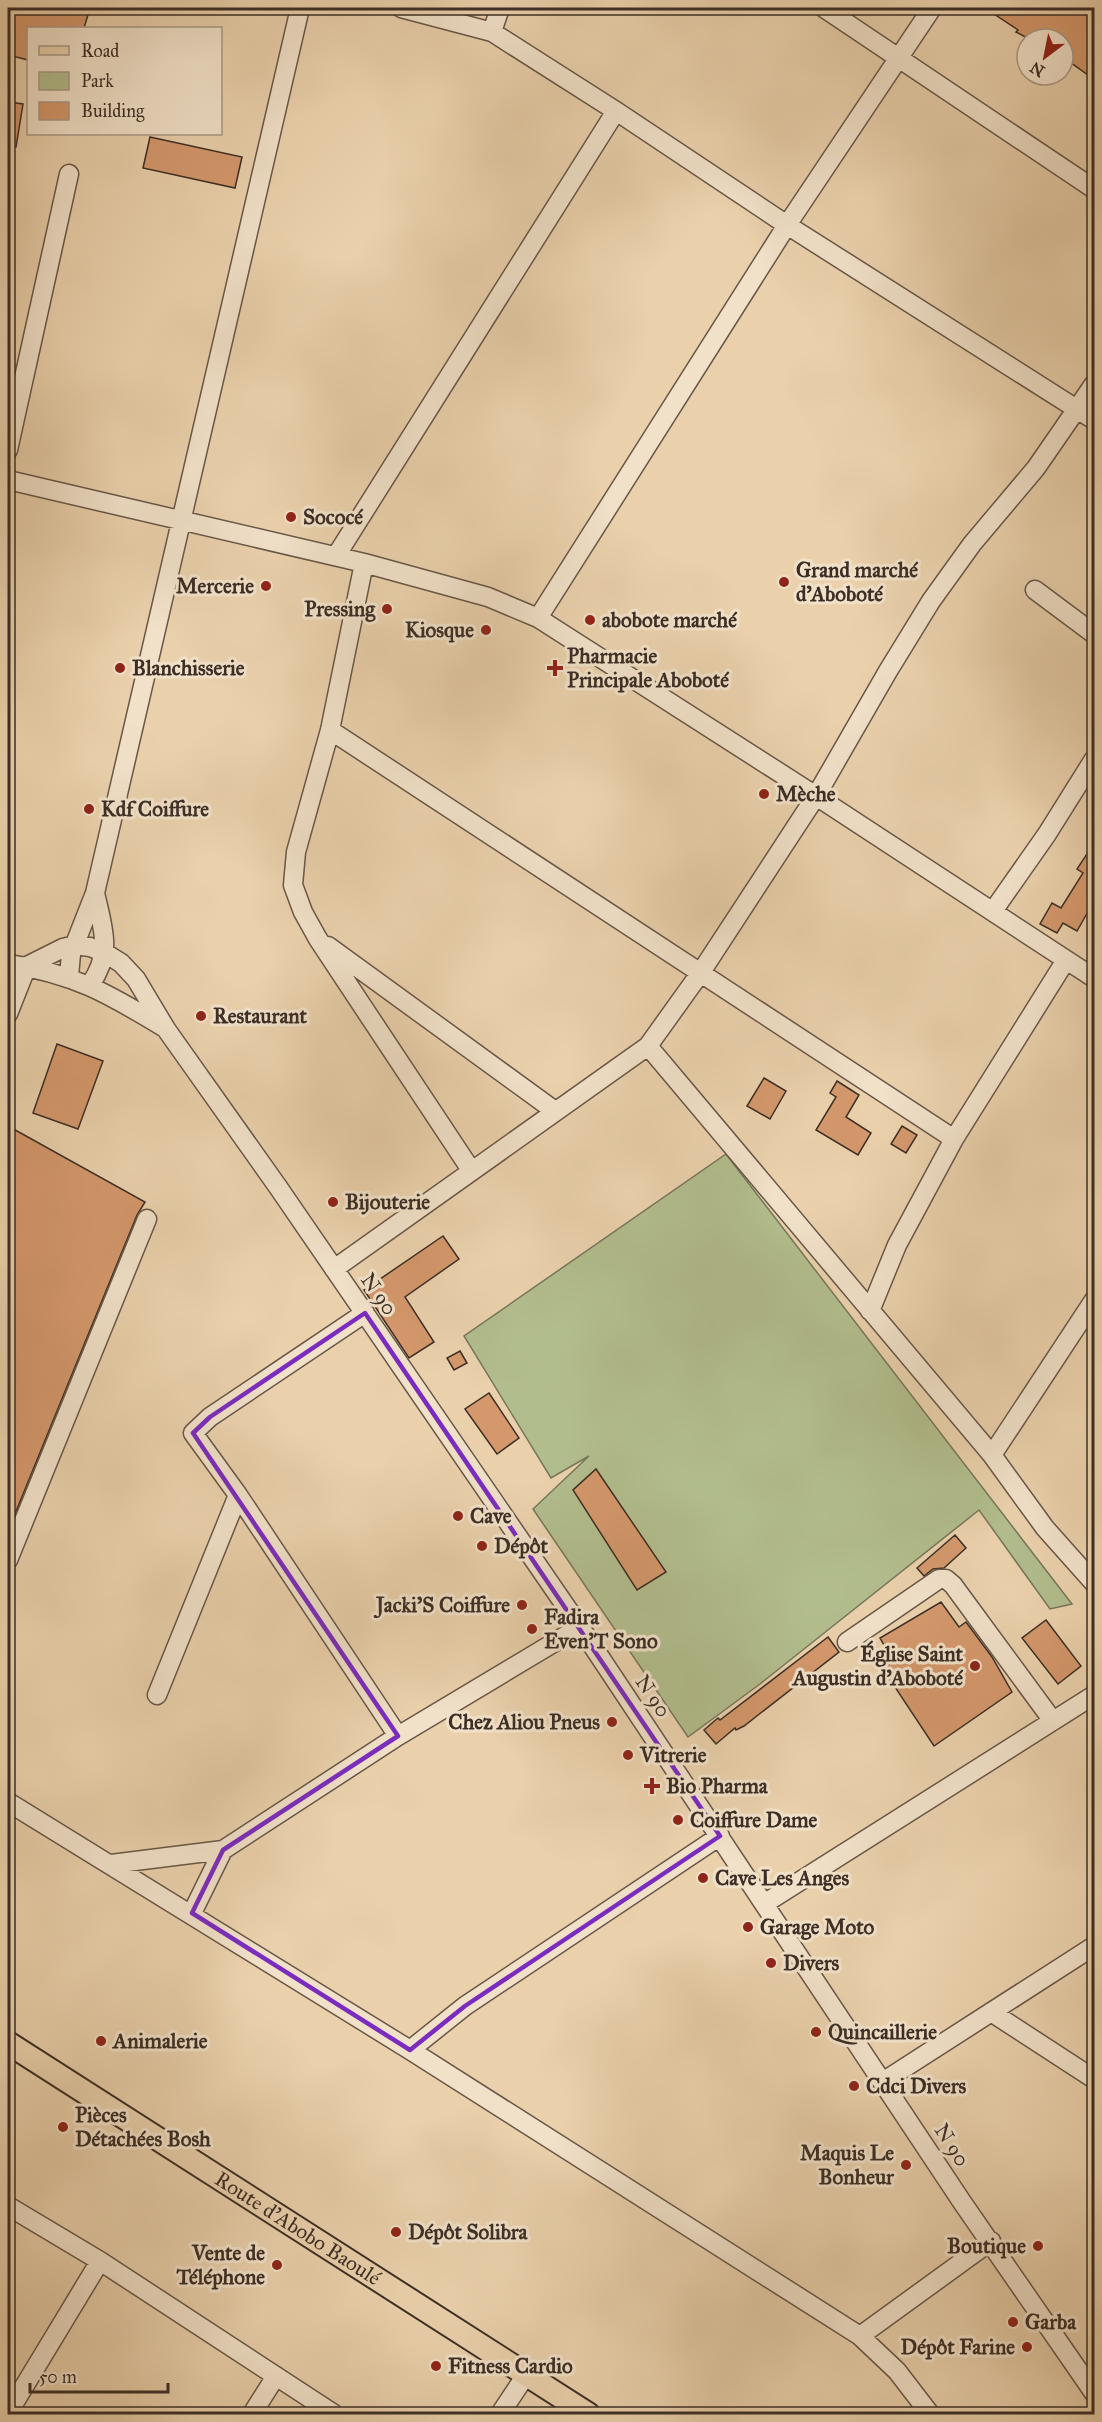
<svg xmlns="http://www.w3.org/2000/svg" width="1102" height="2422" font-family="'IM FELL Great Primer',serif">
	<style>
		.green { fill: #b2bd8d; stroke: #77765a; stroke-width: 1.5 }
		.building { fill: #d4986c; stroke: #3c2e26; stroke-width: 1.5 }
		.lines { fill: none; stroke-linecap: round; stroke-linejoin: round }
		.minor-casing { stroke: #685748; stroke-width: 21 }
		.major-casing { stroke: #3c2e26; stroke-width: 26 }
		.minor { stroke: #f1e1c9; stroke-width: 18 }
		.major { stroke: #ead1ac; stroke-width: 22 }
		.marked { fill: none; stroke: #7b2cbf; stroke-width: 4.5; stroke-linejoin: round }
		.poi-dot { fill: #8f2418; stroke: #f1e1c9; stroke-width: 2 }
		.labels { text-anchor: middle; dominant-baseline: central; stroke-width: 6; stroke-linejoin: round; paint-order: stroke }
		.poi-label { font-size: 21px; font-weight: bold; fill: #3c2e26; stroke: #f1e1c9; text-anchor: start }
		.street-label { font-size: 21px; fill: #3c2e26; stroke: #f1e1c9 }
	</style>
	<rect width="100%" height="100%" fill="#ead1ac"/>
	<filter id="stains"><feTurbulence type="fractalNoise" baseFrequency=".00333" numOctaves="4"/><feColorMatrix values="0 0 0 0 .2 0 0 0 0 .09 0 0 0 0 .02 0 0 0 .5 -.17"/></filter>
	<radialGradient id="worn" r=".72"><stop offset=".6" stop-color="#630" stop-opacity="0"/><stop offset="1" stop-color="#630" stop-opacity=".3"/></radialGradient>
	<path class="green" d="M726 1154 1072 1604 1050 1609 979 1510 760 1684 688 1737 533 1509 589 1456 551 1478 464 1336Z"/>
	<path class="building" d="M8 8H90L84 28H28V60L8 55Z
		M985 8H1095V80L1063 57V39H1029L1016 32 1018 30Z
		M8 102 23 104 16 147 8 146Z
		M150 137 242 157 235 188 143 168Z
		M1095 842V914L1089 910 1077 931 1063 923 1057 933 1040 924 1052 903 1061 908 1083 873 1077 869Z
		M57 1044 103 1061 78 1129 33 1113Z
		M764 1078 786 1091 770 1119 747 1106Z
		M837 1081 859 1095 846 1117 871 1133 858 1155 816 1130 836 1097 830 1093Z
		M8 1126 145 1202 137 1215 8 1531Z
		M902 1126 917 1135 906 1153 891 1144Z
		M443 1236 459 1259 405 1297 434 1342 409 1358 364 1290Z
		M460 1351 467 1363 454 1370 447 1358Z
		M489 1393 519 1438 497 1454 465 1409Z
		M596 1469 666 1572 637 1590 573 1490Z
		M955 1535 966 1548 944 1568 933 1569 924 1576 917 1568Z
		M941 1602 959 1627 966 1622 992 1657 1012 1692 934 1746 883 1669 893 1661 880 1638Z
		M1046 1620 1081 1666 1058 1684 1022 1638Z
		M828 1637 839 1652 744 1726 736 1730 735 1728 716 1744 704 1730 718 1718 720 1720Z"/>
	<g class="lines">
		<g class="minor-casing">
			<path id="minor" d="M401 8 492 32 616 111 787 225 1094 420
				M824 8 1094 189
				M492 32 500 8
				M8 450 69 174
				M8 480 364 563 488 597 538 618 816 796 1094 978
				M336 556 616 111
				M364 563 330 730 296 852 293 885 303 912 318 939 471 1170
				M1035 590 1094 634
				M538 618 787 225 932 8
				M330 730 954 1139
				M993 911 1047 834 1094 759
				M328 946 555 1111
				M8 964C73 973 109 994 165 1028
				M69 976 71 954 95 893 300 8
				M90 985C113 952 103 929 95 893
				M8 1014 27 966 63 948 75 945 90 947 105 953 121 963 136 979 166 1029 278 1187 580 1627 962 2202 1094 2393
				M648 1046 992 1455 1045 1528 1094 1583
				M334 1269 648 1046 701 972 816 796 888 671 931 601 972 544 1036 468 1094 384
				M870 1311 897 1245 954 1139 1066 960
				M365 1313 210 1417 193 1433 238 1495 398 1736
				M992 1455 1094 1300
				M8 1560 147 1219
				M847 1642 939 1579H946L953 1585 1053 1721
				M157 1695 238 1495
				M8 1802 410 2050 860 2336 897 2371 930 2414
				M111 1864 223 1850 398 1736 580 1627
				M764 1904 1094 1695
				M192 1913 223 1850
				M991 2012 1094 2079
				M410 2050 465 2006 720 1836
				M884 2081 1094 1946
				M8 2206 100 2261 334 2414
				M860 2336 991 2241
				M8 2413 100 2261
				M252 2414 276 2376
				M500 2414 526 2375"/>
		</g>
		<g class="major-casing">
			<g id="major">
				<path id="s1" d="M8 2043 588 2414"/>
			</g>
		</g>
		<use href="#minor" class="minor"/>
		<use href="#major" class="major"/>
	</g>
	<path class="marked" d="M365 1313 720 1836 465 2006 410 2050 192 1913 223 1850 398 1736 193 1433 210 1417Z"/>
	<g class="poi-dot">
		<circle cx="291" cy="517" r="6"/>
		<circle cx="784" cy="582" r="6"/>
		<circle cx="266" cy="586" r="6"/>
		<circle cx="387" cy="609" r="6"/>
		<circle cx="590" cy="620" r="6"/>
		<circle cx="486" cy="630" r="6"/>
		<circle cx="120" cy="668" r="6"/>
		<path d="M552 659h6v6h6v6h-6v6h-6v-6h-6v-6h6z"/>
		<circle cx="764" cy="794" r="6"/>
		<circle cx="89" cy="809" r="6"/>
		<circle cx="201" cy="1016" r="6"/>
		<circle cx="333" cy="1202" r="6"/>
		<circle cx="458" cy="1516" r="6"/>
		<circle cx="482" cy="1546" r="6"/>
		<circle cx="522" cy="1605" r="6"/>
		<circle cx="532" cy="1629" r="6"/>
		<circle cx="975" cy="1666" r="6"/>
		<circle cx="612" cy="1722" r="6"/>
		<circle cx="628" cy="1755" r="6"/>
		<path d="M649 1777h6v6h6v6h-6v6h-6v-6h-6v-6h6z"/>
		<circle cx="678" cy="1820" r="6"/>
		<circle cx="703" cy="1878" r="6"/>
		<circle cx="748" cy="1927" r="6"/>
		<circle cx="771" cy="1963" r="6"/>
		<circle cx="816" cy="2032" r="6"/>
		<circle cx="101" cy="2041" r="6"/>
		<circle cx="854" cy="2086" r="6"/>
		<circle cx="63" cy="2127" r="6"/>
		<circle cx="906" cy="2165" r="6"/>
		<circle cx="396" cy="2232" r="6"/>
		<circle cx="1038" cy="2246" r="6"/>
		<circle cx="277" cy="2265" r="6"/>
		<circle cx="1013" cy="2322" r="6"/>
		<circle cx="1027" cy="2347" r="6"/>
		<circle cx="436" cy="2366" r="6"/>
	</g>
	<g class="labels">
		<g class="poi-label">
			<text x="303" y="517">Sococé</text>
			<text x="796" y="570">Grand marché<tspan x="796" dy="24">d’Aboboté</tspan></text>
			<text x="254" y="586" text-anchor="end">Mercerie</text>
			<text x="375" y="609" text-anchor="end">Pressing</text>
			<text x="602" y="620">abobote marché</text>
			<text x="474" y="630" text-anchor="end">Kiosque</text>
			<text x="567" y="656">Pharmacie<tspan x="567" dy="24">Principale Aboboté</tspan></text>
			<text x="132" y="668">Blanchisserie</text>
			<text x="776" y="794">Mèche</text>
			<text x="101" y="809">Kdf Coiffure</text>
			<text x="213" y="1016">Restaurant</text>
			<text x="345" y="1202">Bijouterie</text>
			<text x="470" y="1516">Cave</text>
			<text x="494" y="1546">Dépôt</text>
			<text x="510" y="1605" text-anchor="end">Jacki'S Coiffure</text>
			<text x="544" y="1617">Fadira<tspan x="544" dy="24">Even'T Sono</tspan></text>
			<text x="963" y="1654" text-anchor="end">Église Saint<tspan x="963" dy="24">Augustin d’Aboboté</tspan></text>
			<text x="600" y="1722" text-anchor="end">Chez Aliou Pneus</text>
			<text x="640" y="1755">Vitrerie</text>
			<text x="666" y="1786">Bio Pharma</text>
			<text x="690" y="1820">Coiffure Dame</text>
			<text x="715" y="1878">Cave Les Anges</text>
			<text x="760" y="1927">Garage Moto</text>
			<text x="783" y="1963">Divers</text>
			<text x="828" y="2032">Quincaillerie</text>
			<text x="113" y="2041">Animalerie</text>
			<text x="866" y="2086">Cdci Divers</text>
			<text x="75" y="2115">Pièces<tspan x="75" dy="24">Détachées Bosh</tspan></text>
			<text x="894" y="2153" text-anchor="end">Maquis Le<tspan x="894" dy="24">Bonheur</tspan></text>
			<text x="408" y="2232">Dépôt Solibra</text>
			<text x="1026" y="2246" text-anchor="end">Boutique</text>
			<text x="265" y="2253" text-anchor="end">Vente de<tspan x="265" dy="24">Téléphone</tspan></text>
			<text x="1025" y="2322">Garba</text>
			<text x="1015" y="2347" text-anchor="end">Dépôt Farine</text>
			<text x="448" y="2366">Fitness Cardio</text>
		</g>
		<g class="street-label">
			<text transform="translate(379 1294) rotate(55)">N 90</text>
			<text transform="translate(653 1696) rotate(56)">N 90</text>
			<text transform="translate(952 2145) rotate(57)">N 90</text>
			<text stroke="none"><textPath href="#s1" startOffset="344">Route d'Abobo Baoulé</textPath></text>
		</g>
	</g>
	<rect width="1102" height="2422" fill="none" stroke="#ead1ac" stroke-width="30"/>
	<rect x="9" y="9" width="1084" height="2404" fill="none" stroke="#3c2e26" stroke-width="3"/>
	<rect x="15" y="15" width="1072" height="2392" fill="none" stroke="#3c2e26" stroke-width="1.5"/>
	<rect x="27" y="27" width="195" height="108" fill="#f1e1c9" stroke="#a99988" stroke-width="1.5"/>
	<rect x="39" y="46" width="30" height="9" fill="#ead1ac" stroke="#a99988" stroke-width="1.5"/>
	<text x="81" y="57" font-size="18" fill="#3c2e26">Road</text>
	<rect x="39" y="72" width="30" height="18" fill="#b2bd8d" stroke="#a99988" stroke-width="1.5"/>
	<text x="81" y="87" font-size="18" fill="#3c2e26">Park</text>
	<rect x="39" y="102" width="30" height="18" fill="#d4986c" stroke="#a99988" stroke-width="1.5"/>
	<text x="81" y="117" font-size="18" fill="#3c2e26">Building</text>
	<g transform="translate(1045 57) rotate(212)"><circle r="28" fill="#f1e1c9" stroke="#a99988" stroke-width="1.5"/>
	<path d="M0-4.5L10 22L0 15L-10 22Z" fill="#8f2418"/>
	<text y="-9" font-size="16" font-weight="bold" text-anchor="middle" fill="#3c2e26">N</text>
	</g>
	<path d="M30 2383v9h138v-9" fill="none" stroke="#3c2e26" stroke-width="3"/>
	<text x="39" y="2383" font-size="18" fill="#3c2e26" stroke="#f1e1c9" stroke-width="4.5" paint-order="stroke">50 m</text>
	<rect width="100%" height="100%" filter="url(#stains)"/>
	<rect width="100%" height="100%" fill="url(#worn)"/>
</svg>
